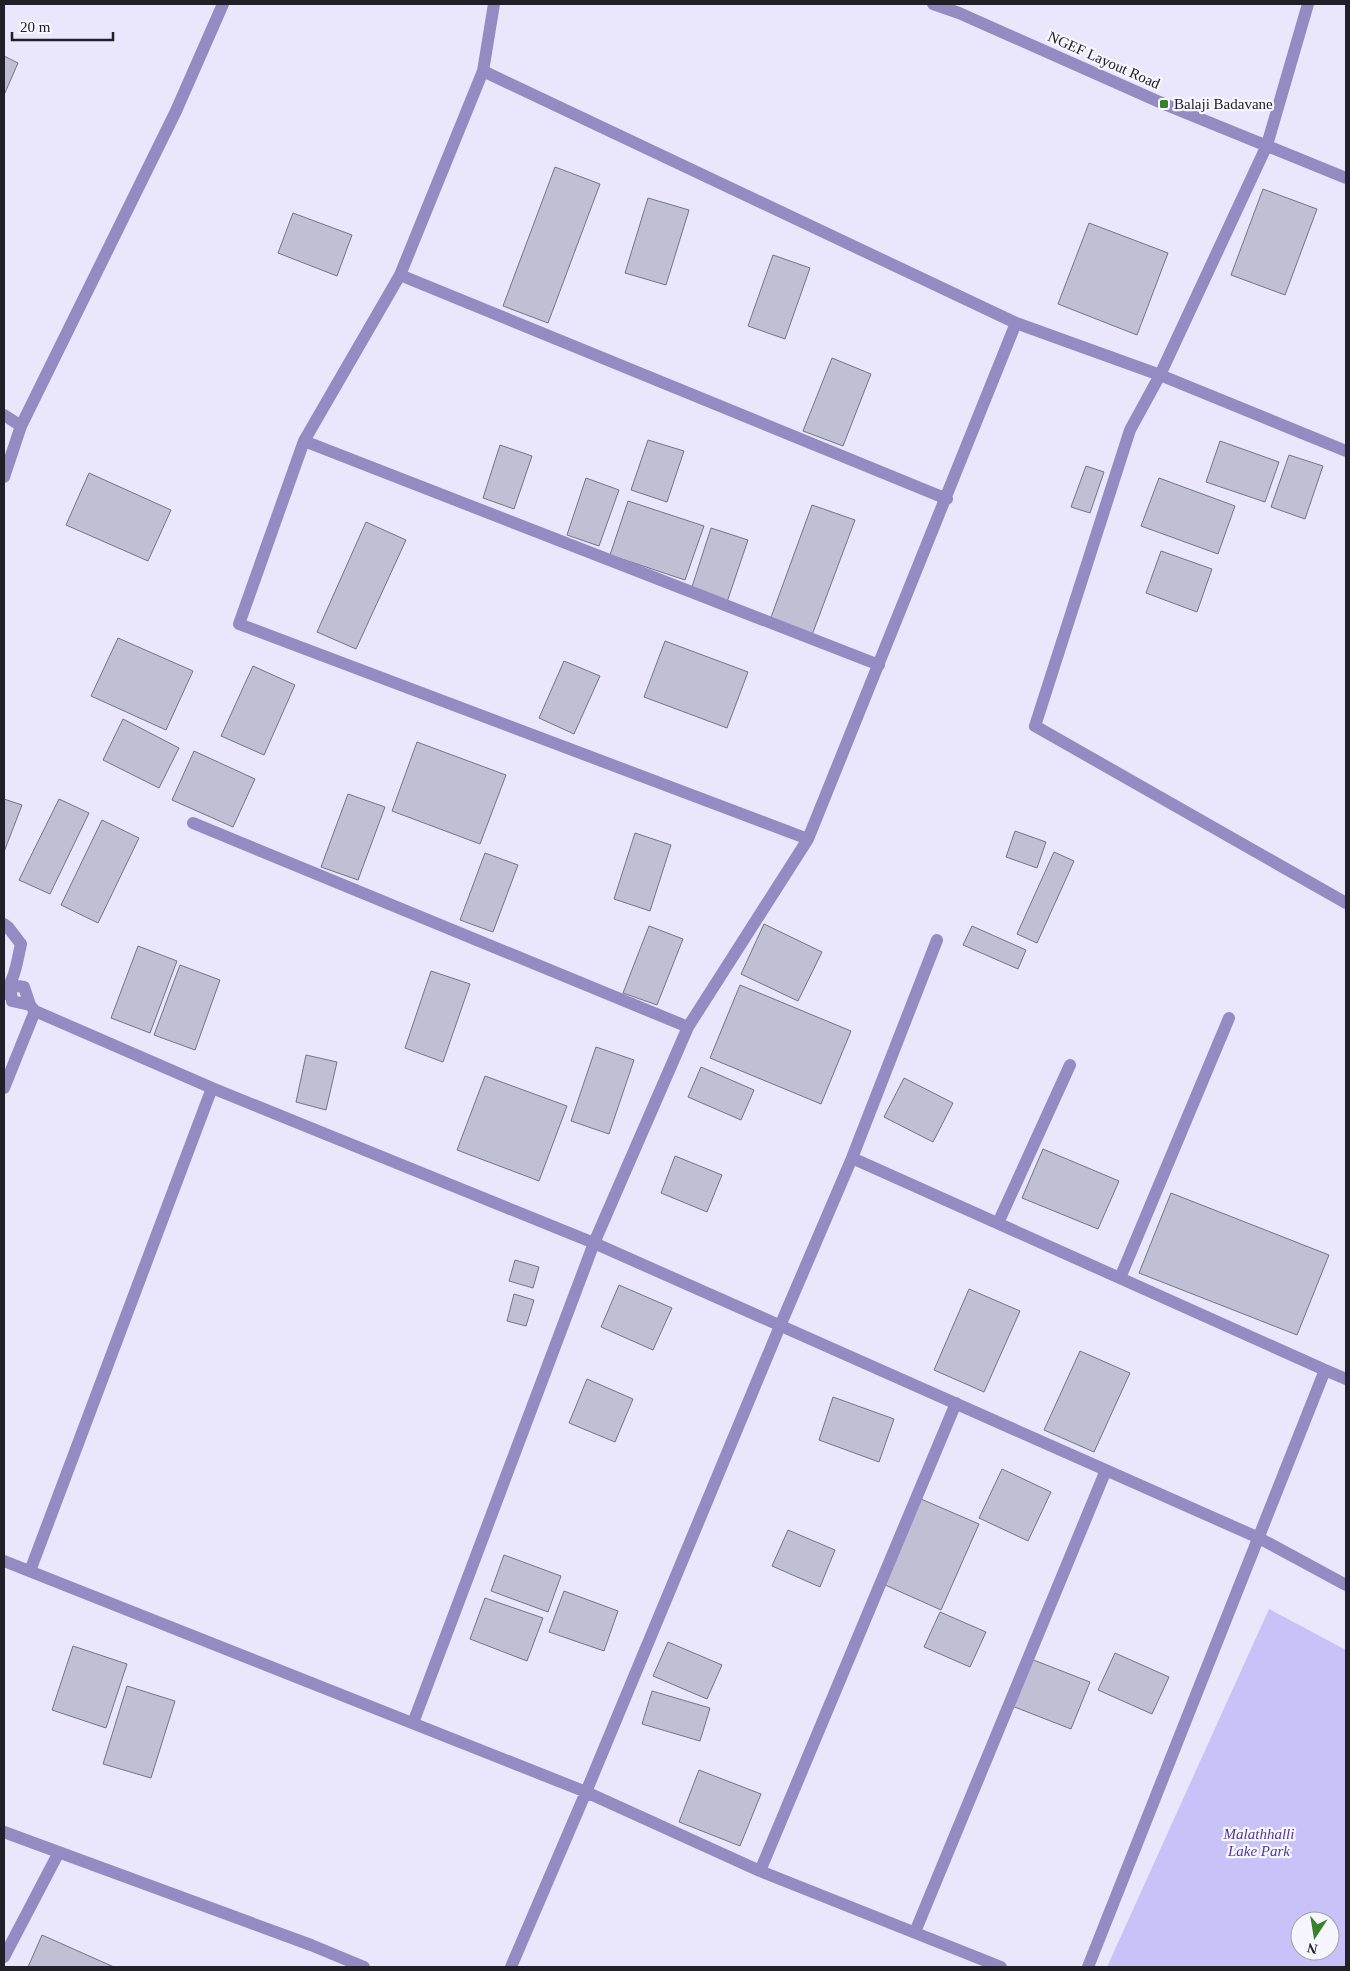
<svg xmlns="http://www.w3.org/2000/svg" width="1350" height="1971" font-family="Georgia,serif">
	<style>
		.green { fill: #c9c2f9; fill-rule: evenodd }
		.building { fill: #c1bfd3; stroke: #757386 }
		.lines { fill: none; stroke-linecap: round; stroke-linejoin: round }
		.minor { stroke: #938bc2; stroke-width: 12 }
		.poi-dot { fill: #378128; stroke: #f7f6ff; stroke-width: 2 }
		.labels { text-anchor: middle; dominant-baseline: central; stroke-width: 4.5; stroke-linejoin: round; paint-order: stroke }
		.street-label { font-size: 15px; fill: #212028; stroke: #f7f6ff }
		.poi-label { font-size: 15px; fill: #212028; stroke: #f7f6ff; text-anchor: start }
		.park-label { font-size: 15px; font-style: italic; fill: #513898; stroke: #f7f6ff }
	</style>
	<rect width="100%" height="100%" fill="#eae7fd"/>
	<path class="green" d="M1269 1609 1346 1650V1967H1107ZM1300 1921H1330V1951H1300Z"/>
	<path class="building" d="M4 56 18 63 4 95Z
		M555 167 600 184 548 323 503 306Z
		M1263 189 1317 209 1285 295 1231 275Z
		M648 198 689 210 666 285 625 273Z
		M293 213 352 235 337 276 278 253Z
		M1089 223 1168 253 1137 335 1058 304Z
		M773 255 810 268 785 339 748 326Z
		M832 358 871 374 843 446 803 431Z
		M648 440 684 451 667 502 631 490Z
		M1220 441 1279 462 1265 502 1206 482Z
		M500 445 532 456 514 509 483 498Z
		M1289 455 1323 466 1305 519 1271 507Z
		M1086 466 1104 472 1090 513 1071 507Z
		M89 473 171 510 148 561 66 525Z
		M586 478 619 490 599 546 567 535Z
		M1159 478 1235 506 1218 554 1141 526Z
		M628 501 704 526 685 580 610 555Z
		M812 505 855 520 812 635 770 620Z
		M366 522 406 540 356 649 317 632Z
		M711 528 748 540 727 602 691 590Z
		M1161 551 1212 569 1197 612 1146 593Z
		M118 638 193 671 166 730 91 696Z
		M665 641 748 672 727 728 644 697Z
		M564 661 600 676 574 734 539 718Z
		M253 666 295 685 264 755 221 736Z
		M123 719 179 748 159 788 103 760Z
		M417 742 506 775 480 844 392 811Z
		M194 751 255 779 233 827 172 800Z
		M348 794 385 807 358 880 321 867Z
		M4 799 22 805 4 852Z
		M59 799 89 813 50 894 19 880Z
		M102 820 139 838 98 923 61 905Z
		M1015 831 1046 842 1037 868 1006 857Z
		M635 833 671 845 650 911 614 899Z
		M1054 852 1074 861 1037 943 1017 934Z
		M485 853 518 865 493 932 460 920Z
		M764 924 822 952 798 1001 741 974Z
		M649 926 683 939 657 1005 623 993Z
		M972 926 1026 950 1018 969 963 945Z
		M138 946 177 961 150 1033 111 1018Z
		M180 965 220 980 195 1050 154 1035Z
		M431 971 470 984 443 1062 405 1048Z
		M740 985 851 1031 821 1104 710 1058Z
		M596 1047 634 1060 609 1134 571 1121Z
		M306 1055 337 1062 326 1110 296 1102Z
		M701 1067 754 1090 741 1120 688 1097Z
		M485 1076 567 1106 539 1181 457 1150Z
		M904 1078 953 1103 933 1142 884 1117Z
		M1043 1149 1119 1181 1098 1229 1022 1198Z
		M675 1156 722 1175 707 1212 661 1193Z
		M1171 1193 1329 1255 1297 1335 1139 1273Z
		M515 1260 539 1267 533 1288 509 1281Z
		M619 1285 672 1308 653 1350 601 1327Z
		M969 1289 1020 1311 984 1392 934 1370Z
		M514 1294 534 1300 526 1326 507 1321Z
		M1080 1351 1130 1373 1094 1452 1044 1430Z
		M587 1379 633 1399 615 1442 569 1423Z
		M833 1397 894 1419 879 1462 819 1440Z
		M1002 1469 1051 1492 1028 1541 979 1518Z
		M921 1499 979 1524 941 1610 883 1584Z
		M788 1530 835 1550 820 1587 772 1566Z
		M504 1555 561 1576 548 1612 491 1591Z
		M564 1591 618 1611 604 1651 549 1632Z
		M485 1598 543 1618 527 1661 470 1639Z
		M940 1612 986 1632 970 1667 924 1647Z
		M668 1642 722 1665 707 1699 653 1676Z
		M73 1646 127 1664 106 1728 52 1710Z
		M1115 1653 1169 1677 1152 1714 1098 1690Z
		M1031 1659 1090 1682 1071 1729 1012 1706Z
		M127 1686 175 1701 151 1778 103 1764Z
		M652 1691 710 1708 700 1741 642 1724Z
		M699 1770 761 1794 740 1846 679 1822Z
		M42 1935 114 1967H28Z"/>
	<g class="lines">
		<path class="minor" d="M494 4 483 71 400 275 304 441 239 624 808 839
			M933 4 959 13 1164 104 1346 178
			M1308 4 1267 145 1160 375 1130 430 1035 726 1346 903
			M483 71 1016 323 1160 375 1346 451
			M400 275 947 499
			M4 415 21 426
			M304 441 879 665
			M4 477 21 426 176 111 223 4
			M193 823 688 1027
			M4 924 8 927 21 944C17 962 15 979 4 994
			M10 985 24 987 30 1005 12 1001Z
			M30 1005 35 1011 212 1088 594 1243 1259 1538 1346 1585
			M4 1088 35 1011
			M852 1158 1325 1370 1088 1967
			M998 1223 1070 1065
			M1120 1278 1229 1018
			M1325 1370 1346 1379
			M4 1561 586 1792 760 1871 1001 1967
			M30 1571 212 1088
			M413 1723 594 1243 688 1027 808 839 1016 323
			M4 1832 311 1945 364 1967
			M760 1871 956 1403
			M915 1932 1106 1470
			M4 1957 59 1852
			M511 1967 586 1792 780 1326 852 1158 937 940"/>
	</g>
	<rect class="poi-dot" x="1159" y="99" width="10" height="10" rx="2.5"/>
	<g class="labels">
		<g class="street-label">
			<text transform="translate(1104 60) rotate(24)">NGEF Layout Road</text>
		</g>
		<g class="poi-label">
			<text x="1174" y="104">Balaji Badavane</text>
		</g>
		<g class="park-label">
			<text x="1259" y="1834">Malathhalli<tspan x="1259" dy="17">Lake Park</tspan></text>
		</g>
	</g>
	<rect width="1350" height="1971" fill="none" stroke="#212028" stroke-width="10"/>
	<g transform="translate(1315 1936) rotate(192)"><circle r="24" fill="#f7f6ff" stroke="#a1a0a9"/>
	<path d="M0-4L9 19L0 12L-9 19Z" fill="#378128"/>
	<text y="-8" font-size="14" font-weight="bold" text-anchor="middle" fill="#212028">N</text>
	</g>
	<path d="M12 32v8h101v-8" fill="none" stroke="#212028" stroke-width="2.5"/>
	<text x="20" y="32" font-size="15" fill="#212028" stroke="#f7f6ff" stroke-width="4" paint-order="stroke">20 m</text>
</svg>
